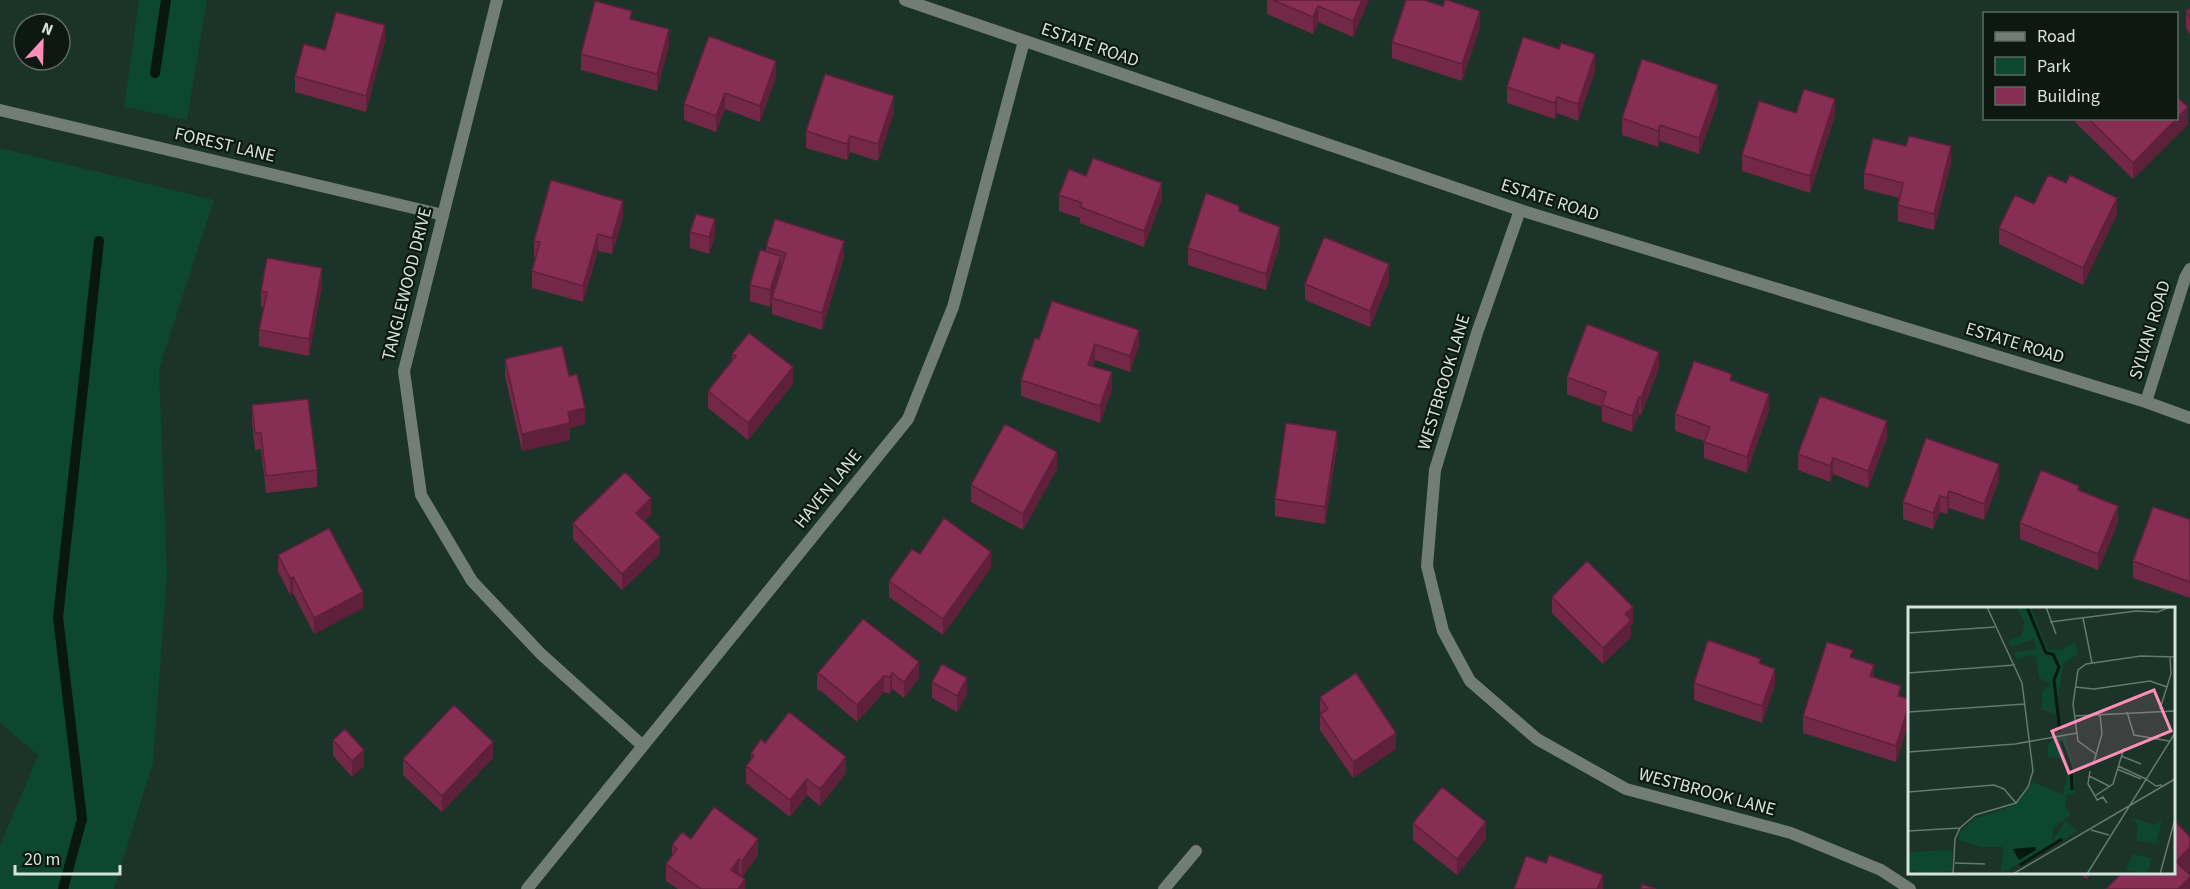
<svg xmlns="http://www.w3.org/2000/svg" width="2190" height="889" font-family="'Source Sans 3',sans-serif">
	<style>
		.green { fill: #0d4631 }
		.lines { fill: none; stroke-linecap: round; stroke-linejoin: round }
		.stream { stroke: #081710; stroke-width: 10 }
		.minor { stroke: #727d77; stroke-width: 12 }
		.wall { fill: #732848 }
		.shaded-wall { fill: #5e203b }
		.building { fill: #862e54; stroke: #5e203b; stroke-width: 1.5 }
		.labels { text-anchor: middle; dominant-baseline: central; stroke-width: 4.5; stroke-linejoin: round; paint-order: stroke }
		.street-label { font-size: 18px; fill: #d5e3dc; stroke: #0d1813 }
		.inset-river { fill: none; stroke: #081710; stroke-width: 3 }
		.inset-road { fill: none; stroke: #657970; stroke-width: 1.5 }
		.view { fill: #ff8eba; fill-opacity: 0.15; stroke: #ff8eba; stroke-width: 3 }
		.inset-edge { fill: none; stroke: #d5e3dc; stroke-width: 3 }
	</style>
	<rect width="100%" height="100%" fill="#1b3328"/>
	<path class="green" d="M139 0H207L187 120 124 107Z
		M0 148 214 200 159 369 167 575 153 762 114 889H0V846L38 755 0 723Z"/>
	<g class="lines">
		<path class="stream" d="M155 73 166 0
			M63 889 82 819 58 617 99 241"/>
		<path class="minor" d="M497 0 404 371 421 495 472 581 541 654 643 746
			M905 0 1520 210 2146 402 2190 418
			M0 110 443 215
			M1520 210 1477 333 1435 470 1427 566 1443 631 1470 681 1537 739 1626 789 1791 833 1881 870 1910 889
			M2146 402 2185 278 2190 269
			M527 889 908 419 953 307 1024 41
			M1164 889 1196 851"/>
	</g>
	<path class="wall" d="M1267 0H1369L1353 37 1318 22 1313 34 1267 14Z
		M1443 6 1480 27 1462 81 1392 58V42Z
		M2190 8V35L2186 28V11Z
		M385 41 366 112 295 92V76L325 50Z
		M669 45 657 91 581 70V54Z
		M1559 49 1595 71 1578 121 1557 113 1555 119 1507 103V87Z
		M776 77 760 122 725 109 716 132 684 120V104Z
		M1718 102 1699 154 1660 141 1658 147 1622 135V118Z
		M894 112 878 161 850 152 847 160 806 148V131Z
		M1796 113 1835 115 1810 193 1742 171V155Z
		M2076 118H2176L2188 124 2133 179 2076 123Z
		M1951 163 1934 230 1898 221V205L1899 198 1864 189V173Z
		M1086 176 1162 199 1144 247 1080 223V218L1059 211V195Z
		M2034 204 2117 214 2083 285 1999 244V228Z
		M1239 211 1280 243 1266 290 1188 265V248Z
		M623 217 612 254 598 251 583 302 532 288V271L536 258 534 257V241Z
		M690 232 715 236 709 254 690 248Z
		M766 247 844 257 822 330 772 314V299L770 307 750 301V285L766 252Z
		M1389 281 1370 327 1305 300V284Z
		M322 285 309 356 259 346V330L264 308 261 307V291Z
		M1039 339 1139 346 1130 372 1095 360 1093 366 1112 389 1100 423 1021 396V380Z
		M732 354 793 384 748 440 708 408V391L732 360Z
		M505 359 569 376 585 424 570 428V440L522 451 505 376Z
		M1659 368 1641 415 1639 414 1632 432 1602 421V407L1567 394V377Z
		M1732 380 1769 410 1747 473 1704 458V441L1675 431V414Z
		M252 405 317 470V487L266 493 261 449 255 450 252 422Z
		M1887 438 1868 488 1833 474 1830 482 1798 470V454Z
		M1337 447 1325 524 1275 516V499Z
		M1057 469 1023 530 971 502V485Z
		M1999 480 1984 520 1949 508 1947 514 1940 512 1933 529 1903 519V502Z
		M2079 491 2118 523 2098 570 2020 539V523Z
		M651 515 644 521 660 554 622 590 573 539V523Z
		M2190 523V598L2133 578V561Z
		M920 554 991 568 943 635 889 597V581Z
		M278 555 363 608 314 634 293 593 290 595 278 571Z
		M1552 597 1633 623 1631 625V637L1603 664 1552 613Z
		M863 619 919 678 904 698 892 689 890 694 884 692 857 722 821 691 817 690V674Z
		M1853 658 1874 677 1901 697 1910 699V719L1896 762 1803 733V716Z
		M1761 664 1775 685 1762 723 1694 700V683Z
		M932 682 967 694 957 712 932 698Z
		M1320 697 1396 749 1353 778 1320 730Z
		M333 740 364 766 352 777 333 756Z
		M765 743 846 773 820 806 807 795 790 817 746 783V766L751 760V753Z
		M493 758 442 812 403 775V759Z
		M1413 823 1486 839 1457 875 1413 840Z
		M691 839 758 855 742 877 745 889H678L666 881V864L672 856V845Z
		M2078 873H2091L2087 879Z"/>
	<path class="shaded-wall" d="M1362 0H1369L1353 37V21Z
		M1318 6V22L1313 34V17Z
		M1480 11V27L1462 81V64Z
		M385 25V41L366 112V96Z
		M669 29V45L657 91V74Z
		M1595 54V71L1578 121V104Z
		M776 61V77L760 122V106Z
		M1718 85V102L1699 154V138Z
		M725 93V109L716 132V116Z
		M894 96V112L878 161V144Z
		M1557 97V113L1555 119V103Z
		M1835 99V115L1810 193V176Z
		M2188 107V124L2133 179V163Z
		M1660 125V141L1658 147V131Z
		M850 136V152L847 160V144Z
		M1951 146V163L1934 230V214Z
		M1162 183V199L1144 247V231Z
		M2117 198V214L2083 285V268Z
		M623 201V217L612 254V238Z
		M715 219V236L709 254V237Z
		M1280 227V243L1266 290V274Z
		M598 234V251L583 302V286Z
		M844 241V257L822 330V313Z
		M781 256V273L770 307V290Z
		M1389 264V281L1370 327V311Z
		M322 268V285L309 356V339Z
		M1139 330V346L1130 372V356Z
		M1095 344V360L1088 381V365Z
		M1659 352V368L1641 415V398Z
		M793 367V384L748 440V423Z
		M1112 372V389L1100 423V406Z
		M1769 394V410L1747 473V457Z
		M1639 397V414L1632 432V416Z
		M585 408V424L570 428V440L522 451V434L568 412Z
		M1887 421V438L1868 488V471Z
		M1337 431V447L1325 524V507Z
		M1057 452V469L1023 530V514Z
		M1833 458V474L1830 482V466Z
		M1999 464V480L1984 520V504Z
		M1949 491V508L1947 514V498Z
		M1940 496V512L1933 529V513Z
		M651 498V515L636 529V513Z
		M2118 506V523L2098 570V554Z
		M660 537V554L622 590V574Z
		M991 552V568L943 635V619Z
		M293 577V593L290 595V578Z
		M363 592V608L314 634V618Z
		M1633 607V623L1631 625V637L1603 664V648L1625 614Z
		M919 662V678L904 698V682Z
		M1874 665V681L1870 676Z
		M1775 669V685L1762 723V706Z
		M892 673V689L890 694V677Z
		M884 676V692L857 722V705Z
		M967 678V694L957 712V696Z
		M1910 702V719L1896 762V746Z
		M1396 733V749L1353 778V762Z
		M493 742V758L442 812V796Z
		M364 750V766L352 777V761Z
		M846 757V773L820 806V789Z
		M807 779V795L790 817V800Z
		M1486 822V839L1457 875V859Z
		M758 839V855L742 877V861Z
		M2190 847V871L2176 885V862Z
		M739 859V875L731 870Z
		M2087 873H2091L2087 879Z
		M1603 875V889H1597Z
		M2190 877V889H2178Z
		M745 879V889H738Z"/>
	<path class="building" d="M1273 0H1362L1353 21 1318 6 1313 17Z
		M1406 0H1424L1443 6 1445 0H1447L1480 11 1462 64 1392 42Z
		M595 1 632 11 630 19 669 29 657 74 581 54Z
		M2190 8V18L2186 11Z
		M336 12 385 25 366 96 295 76 304 44 325 50Z
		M709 36 776 61 760 106 725 93 716 116 684 104Z
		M1523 37 1559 49 1561 43 1595 54 1578 104 1557 97 1555 103 1507 87Z
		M1642 59 1718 85 1699 138 1660 125 1658 131 1622 118Z
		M825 74 894 96 878 144 850 136 847 144 806 131Z
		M1804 89 1835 99 1810 176 1742 155 1759 101 1796 113Z
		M2176 96 2188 107 2133 163 2088 118H2176Z
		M1909 136 1951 146 1934 214 1898 205 1903 183 1864 173 1873 138 1906 146Z
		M1093 158 1162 183 1144 231 1080 207 1082 203 1059 195 1069 169 1086 176Z
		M2048 175 2066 183 2070 175 2117 198 2083 268 1999 228 2015 195 2034 204Z
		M551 180 623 201 612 238 598 234 583 286 532 271 540 242 534 241Z
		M1206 193 1239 206V211L1280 227 1266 274 1188 248Z
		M696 214 715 219 709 237 690 232Z
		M775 219 844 241 822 313 772 298 786 253 766 247Z
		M1324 237 1389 264 1370 311 1305 284Z
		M760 250 781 256 770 290 750 285Z
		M267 258 322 268 309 339 259 330 267 292 261 291Z
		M1052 301 1139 330 1130 356 1095 344 1088 365 1112 372 1100 406 1021 380 1035 338 1039 339Z
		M1587 324 1659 352 1641 398 1639 397 1632 416 1602 405 1606 392 1567 377Z
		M749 333 793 367 748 423 708 391 736 356 732 354Z
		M562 346 569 376 577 374 585 408 568 412 570 423 522 434 505 359Z
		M1694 361 1732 374 1730 380 1769 394 1747 457 1704 442 1710 427 1675 414Z
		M1820 396 1887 421 1868 471 1833 458 1830 466 1798 454Z
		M308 399 317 470 266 476 261 433H255L252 405Z
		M1286 423 1337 431 1325 507 1275 499Z
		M1005 424 1057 452 1023 514 971 485Z
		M1926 438 1999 464 1984 504 1949 491 1947 498 1940 496 1933 513 1903 502Z
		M2041 470 2079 486 2078 490 2118 506 2098 554 2020 523Z
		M625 472 651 498 636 513 660 537 622 574 573 523Z
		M2153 507 2189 519 2190 523V582L2133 561Z
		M944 518 991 552 943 619 889 581 912 549 920 554Z
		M329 528 363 592 314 618 293 577 290 578 278 555Z
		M1587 561 1633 607 1625 614 1631 620 1603 648 1552 597Z
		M863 619 919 662 904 682 892 673 890 677 884 676 857 705 821 675 817 674Z
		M1708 640 1761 659 1759 663 1775 669 1762 706 1694 683Z
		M1827 642 1853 650 1850 657 1874 665 1870 676 1901 686 1898 696 1910 699V702L1896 746 1803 716Z
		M942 664 967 678 957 696 932 682Z
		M1356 673 1396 733 1353 762 1320 714 1328 709 1320 697Z
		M454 705 493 742 442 796 403 759Z
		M789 712 846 757 820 789 807 779 790 800 746 766 754 756 751 753 761 739 765 743Z
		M345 729 364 750 352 761 333 740Z
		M1442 787 1486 822 1457 859 1413 823Z
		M714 807 758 839 742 861 739 859 731 870 745 879 738 889H701L666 864 677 849 672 845 682 832 691 839Z
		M2174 820 2190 837V847L2176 862 2190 875V877L2178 889H2106L2122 873H2174Z
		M1549 855 1603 875 1597 889H1514L1526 856 1546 863Z
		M1642 884 1656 889H1641Z"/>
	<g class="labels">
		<g class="street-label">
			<text transform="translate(1090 45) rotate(19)">ESTATE ROAD</text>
			<text transform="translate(225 145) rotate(13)">FOREST LANE</text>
			<text transform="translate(1550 200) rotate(18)">ESTATE ROAD</text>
			<text transform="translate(407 284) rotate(-76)">TANGLEWOOD DRIVE</text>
			<text transform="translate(2150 330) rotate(-73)">SYLVAN ROAD</text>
			<text transform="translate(2015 343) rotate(17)">ESTATE ROAD</text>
			<text transform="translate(1444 382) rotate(-73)">WESTBROOK LANE</text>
			<text transform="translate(828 489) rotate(-51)">HAVEN LANE</text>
			<text transform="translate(1707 792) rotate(15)">WESTBROOK LANE</text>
		</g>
	</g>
	<g transform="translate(1908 607)">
		<rect width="267" height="267" fill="#1b3328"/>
		<path d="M108 0H123L140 42 154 43 167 34 170 47 155 57 149 99 155 126 152 127 147 107 134 103V84L143 77 131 71 128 50 121 48 109 53 106 45 128 42 126 32 103 40 100 34 114 28 115 23 116 14ZM157 129 165 157 167 187 158 188 157 197 163 208 146 220 144 233 158 214 170 224 92 267 96 240H73L50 233 53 224 66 212 107 198 124 175 155 187 160 159 150 151 140 150V137L146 131ZM223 210 246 218 254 213 248 237 228 233 230 218ZM44 243V264L12 267 5 263 0 267V245ZM224 247 244 251 239 267 218 263Z" fill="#0d4631"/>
		<path d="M127 240 128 243 111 253 105 242Z" fill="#081710"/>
		<path class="inset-river" d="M119 0 138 46 145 47 151 60 146 73 152 125M153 134 163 161 164 183M112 258 154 232"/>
		<path class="inset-road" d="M138 0 148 27M175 11 184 56M142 15 228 4 250 5 262 0M0 26 87 20M0 66 107 58M167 80 186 82 242 74 259 80M252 102 263 67 262 50M0 105 117 97M219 105 226 128 261 134M166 109 267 104M0 145 107 137 169 126M188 147 170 134 165 97 170 63 178 57 233 49 267 50M213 149 233 157M185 158 194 127 192 107M210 159 238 172M209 162 233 172M182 164 180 177 187 189M181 169 201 179M238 172 248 179 254 178M0 185 86 178 96 182 108 196M199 196 195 190 189 193 187 189 205 177 216 141M183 223 201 228M0 224 52 221M47 256 77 257M45 267 47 232 52 221 67 208 108 196 120 180 125 164 114 76 79 0M105 267 267 172M179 267 267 126M252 267 267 212"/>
		<path class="view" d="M246 83 263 124 161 166 144 124Z"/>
		<rect width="267" height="267" class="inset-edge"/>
	</g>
	<rect x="1983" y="12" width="195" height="108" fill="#0d1813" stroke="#5d6963" stroke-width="1.5"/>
	<rect x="1995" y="32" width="30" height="9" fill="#727d77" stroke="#5d6963" stroke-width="1.5"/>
	<text x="2037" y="42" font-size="18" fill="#d5e3dc">Road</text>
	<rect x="1995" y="57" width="30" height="18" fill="#0d4631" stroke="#5d6963" stroke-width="1.5"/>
	<text x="2037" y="72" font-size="18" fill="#d5e3dc">Park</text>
	<rect x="1995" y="87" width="30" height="18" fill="#862e54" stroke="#5d6963" stroke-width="1.5"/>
	<text x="2037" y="102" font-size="18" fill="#d5e3dc">Building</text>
	<g transform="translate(42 42) rotate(22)"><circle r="28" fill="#0d1813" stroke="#5d6963" stroke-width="1.5"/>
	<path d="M0-4.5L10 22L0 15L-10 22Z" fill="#ff8eba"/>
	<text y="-9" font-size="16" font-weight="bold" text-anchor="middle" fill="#d5e3dc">N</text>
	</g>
	<path d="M15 865v9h105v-9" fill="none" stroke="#d5e3dc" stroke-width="3"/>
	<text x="24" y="865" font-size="18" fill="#d5e3dc" stroke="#0d1813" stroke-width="4.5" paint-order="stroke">20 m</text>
</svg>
